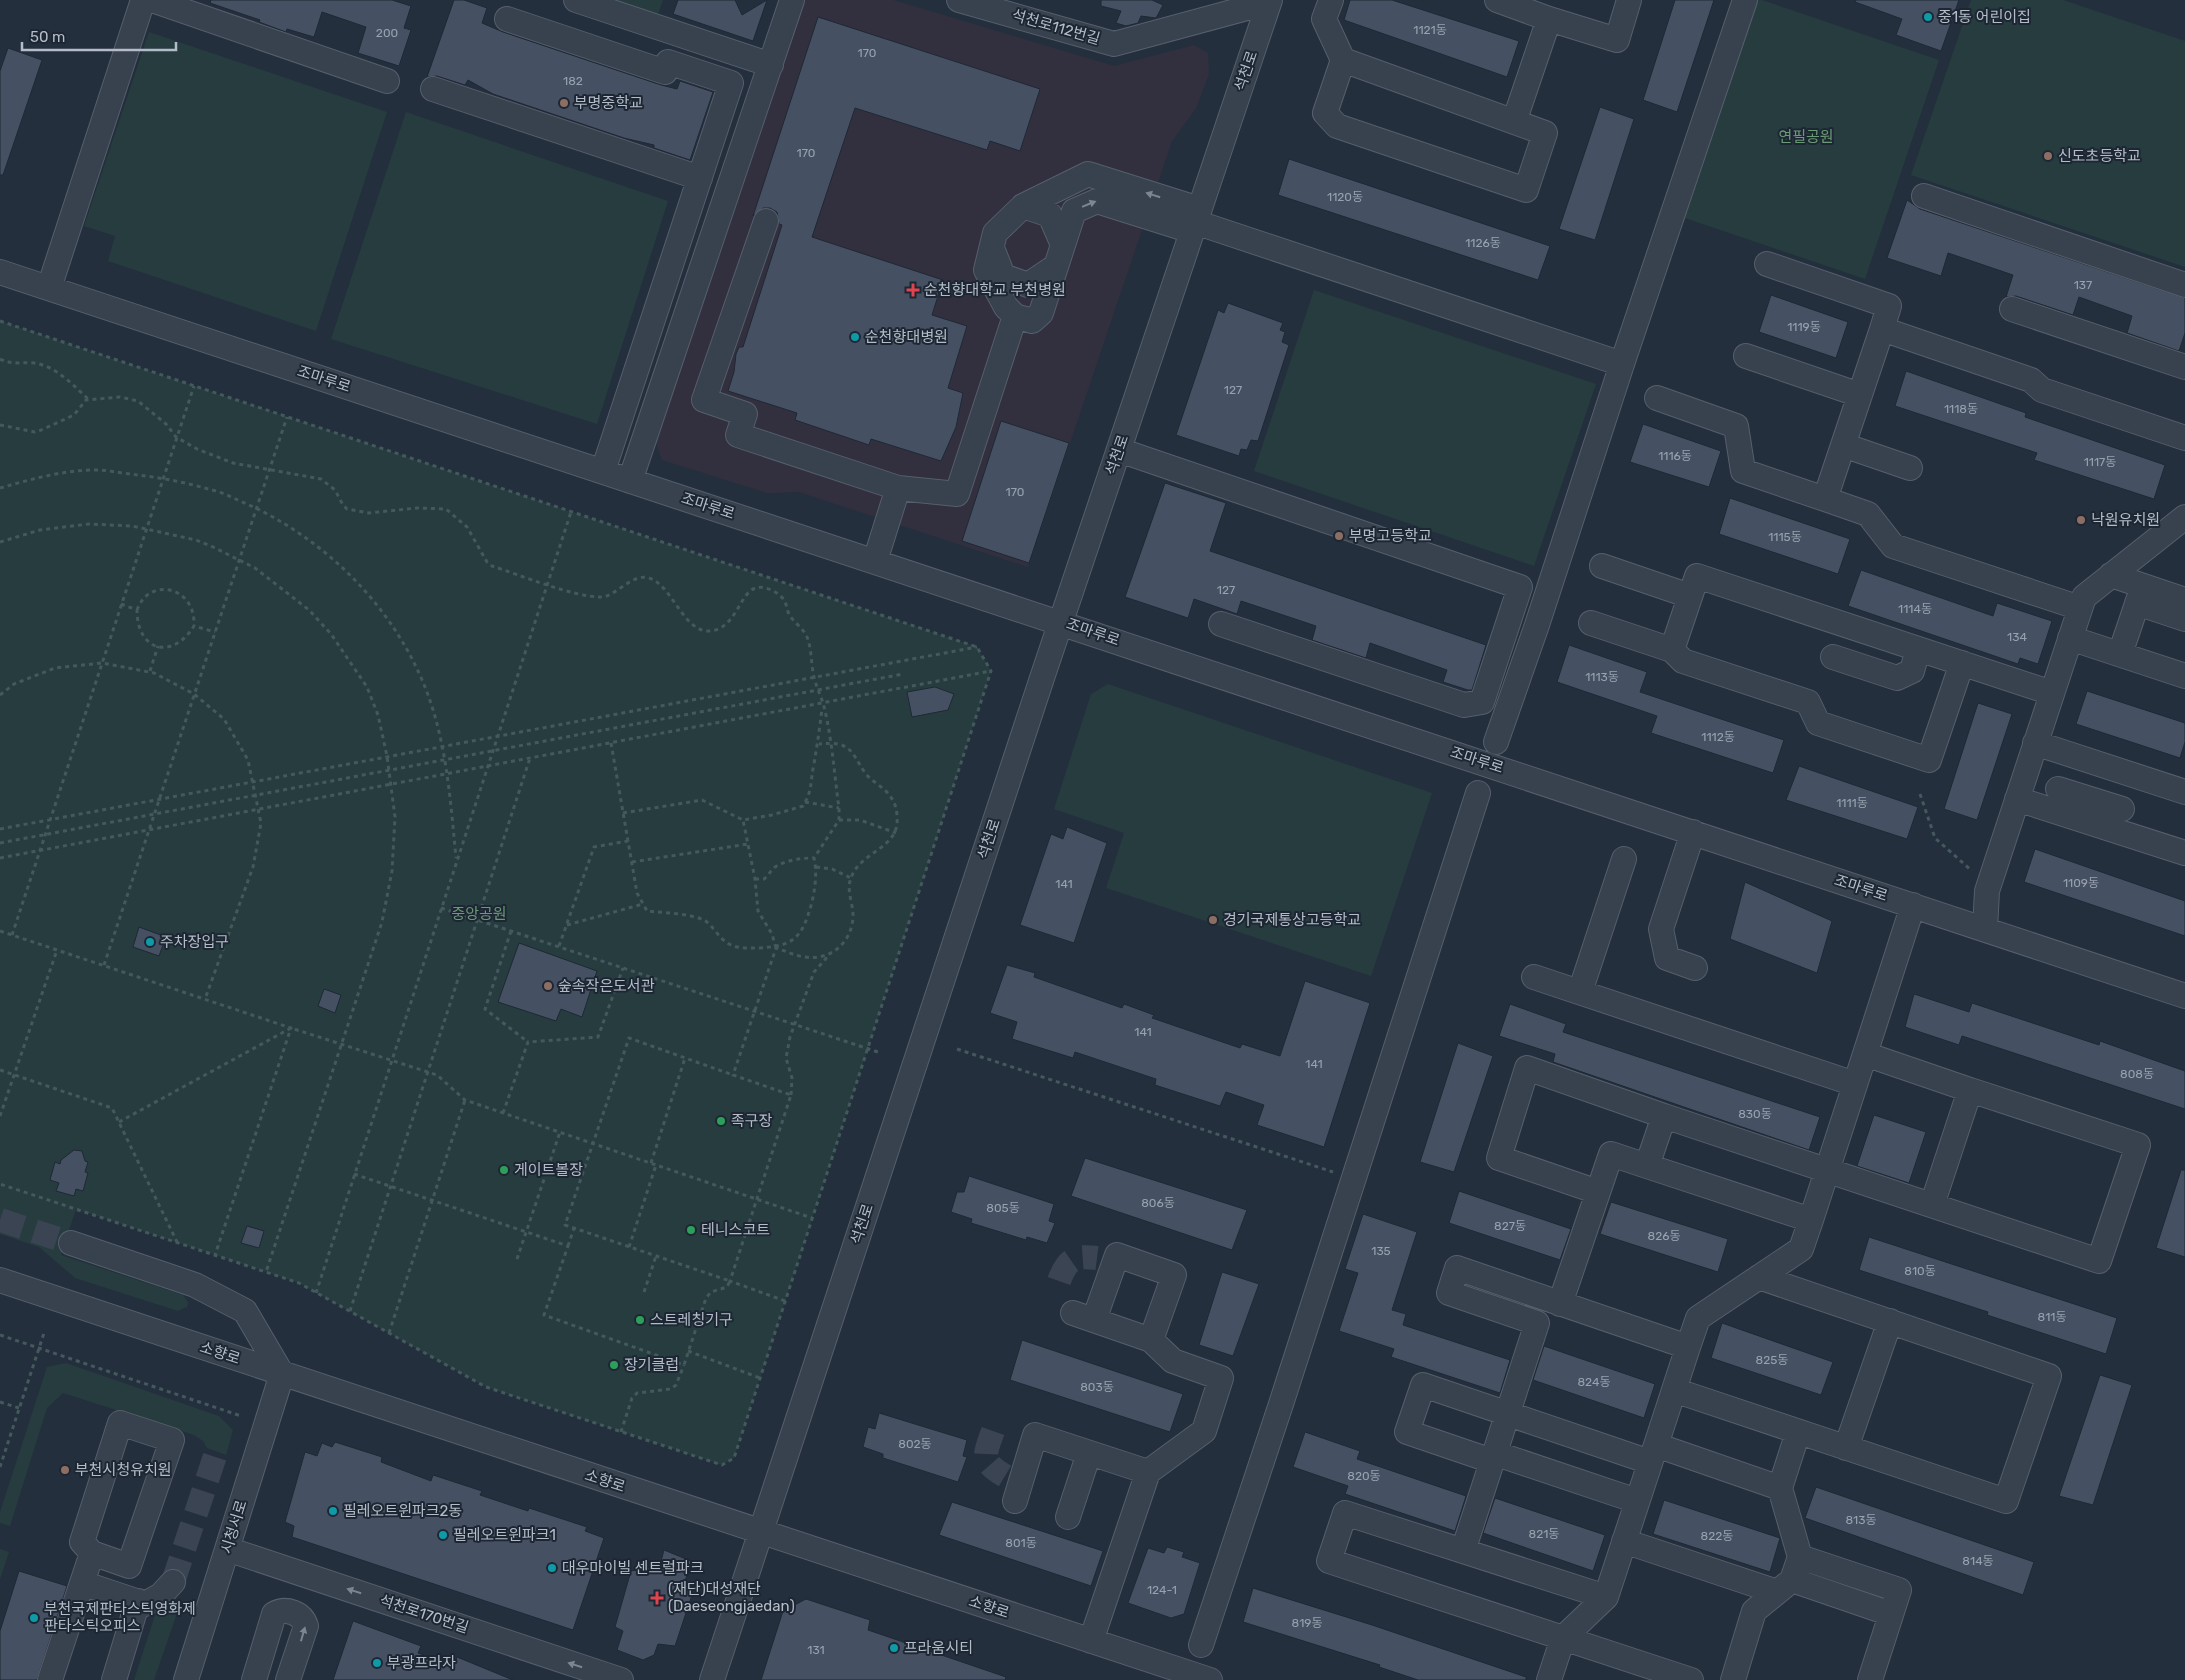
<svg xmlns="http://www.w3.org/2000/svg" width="2185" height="1680" font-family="Rubik,'Noto Sans KR',sans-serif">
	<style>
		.medical { fill: #32303f }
		.green { fill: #263c3f }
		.building { fill: #455162; stroke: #1f2835 }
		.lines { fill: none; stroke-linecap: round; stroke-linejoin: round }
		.minor-tunnel { stroke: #3a4453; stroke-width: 24; stroke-dasharray: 24 12; stroke-linecap: butt }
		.minor-casing { stroke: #565f6c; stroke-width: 26 }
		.path { stroke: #44595c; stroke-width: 3; stroke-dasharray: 4 4; stroke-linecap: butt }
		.minor { stroke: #38414e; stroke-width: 24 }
		.oneway { fill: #7c8592 }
		.culture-dot { fill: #0f9aa8; stroke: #1d2633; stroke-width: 2 }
		.education-dot { fill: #8d6e63; stroke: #1d2633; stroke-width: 2 }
		.health-dot { fill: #e0444e; stroke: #1d2633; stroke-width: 2 }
		.leisure-dot { fill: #2e9e5b; stroke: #1d2633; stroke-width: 2 }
		.labels { text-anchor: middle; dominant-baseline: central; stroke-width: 4; stroke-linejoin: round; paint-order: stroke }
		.number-label { font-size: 12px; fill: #98a1af }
		.poi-label { font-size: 15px; fill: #b4bcc9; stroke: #1d2633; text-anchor: start }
		.street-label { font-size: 15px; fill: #b4bcc9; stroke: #1d2633 }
		.park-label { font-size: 15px; fill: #6b9a76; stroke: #1d2633 }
	</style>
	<rect width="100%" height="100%" fill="#242f3e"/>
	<path class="medical" d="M803 0H893L1114 66 1194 45 1208 53 1209 74 1196 108 1172 141 1028 567 799 492 767 493 662 460 655 439Z"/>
	<path class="green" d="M576 0H663L654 26Z
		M1745 0H1762L1939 60 1865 279 1673 214Z
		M1971 0H2063L2185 41V267L1911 175Z
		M149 32 387 112 316 331 108 261 115 236 84 226Z
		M406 112 668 201 597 424 331 339Z
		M1314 290 1596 384 1534 566 1254 471Z
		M0 321 977 647 991 671 734 1458 722 1465 486 1387 299 1283 76 1209 61 1255 183 1295 188 1302 187 1307 178 1311 75 1278 39 1247 0 1234Z
		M1108 684 1432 793 1371 976 1106 888 1124 833 1054 809 1091 694Z
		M66 1363 219 1416 233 1430 226 1455 207 1448 203 1441 194 1435 63 1393 47 1408 10 1526 0 1523V1512L47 1367Z
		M0 1549 9 1552 0 1579Z
		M182 1599 154 1680H134L155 1615 170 1604Z"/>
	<path class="building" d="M211 0H392L411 6 404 28 411 30 399 66 358 53 366 27 322 12 314 37 287 29 286 32 259 22 260 20 210 3Z
		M454 0H464L487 8 482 23 503 32 661 85 677 89 680 81 713 92 690 160 654 148V145L624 138 493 94 468 80 465 85 437 76 427 77Z
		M678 0H735L742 15 767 0 753 41 673 14Z
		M1101 0H1152L1163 5 1156 18 1141 16 1138 23 1126 26 1116 23 1121 11 1101 6Z
		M1350 0H1392L1519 41 1507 77 1344 20Z
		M1675 0H1714L1677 112 1643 100Z
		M1856 0H1959L1941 51 1896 35 1902 19 1855 2Z
		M818 17 1040 89 1020 151 990 141 987 150 855 108 812 237 943 280 932 315 967 326 948 388 963 393 956 427 941 461 871 439 869 445 795 420 797 413 728 391 734 372 736 354 739 347H743L782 225 779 224 777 212 770 208H763L753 216Z
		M8 48 42 60 3 175H0V71Z
		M1600 107 1634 119 1595 240 1559 229Z
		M1289 159 1550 246 1538 280 1278 195Z
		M1907 200 1920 209 2185 298V333L2179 351 2127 333 2132 316 2079 297 2073 315 2016 296 2006 297 2013 275 1948 253 1941 276 1887 258Z
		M1771 295 1848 322 1836 358 1759 332Z
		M1228 303 1283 323 1280 330 1285 332 1282 342 1289 345 1258 441 1251 440 1247 450 1241 449 1239 456 1176 435 1218 310 1224 313Z
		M1906 371 2026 413 2025 417 2165 465 2154 499 2034 460 2037 453 1895 406Z
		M1001 421 1069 443 1029 563 962 541Z
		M1643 424 1721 451 1709 487 1630 462Z
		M1165 483 1226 503 1210 551 1486 645 1472 690H1468L1443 682 1447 670 1370 643 1366 658 1312 640 1316 626 1241 601 1237 614 1194 599 1188 618 1125 597Z
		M1730 498 1850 539 1838 574 1719 534Z
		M1861 570 1993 616 1997 603 2052 621 2038 664 2020 658 2018 664 1848 606Z
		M1569 645 1647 672 1640 692 1784 740 1773 773 1651 733 1657 716 1557 682Z
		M935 687 954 694 948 710 912 717 907 692Z
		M2087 691 2185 723V742L2180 758 2076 724Z
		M1978 703 2012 714 1977 820 1944 809Z
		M1799 766 1918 807 1907 839 1786 800Z
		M1067 827 1107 843 1074 943 1020 925 1051 834 1063 839Z
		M2035 849 2185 901V936L2024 882Z
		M1745 882 1832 921 1817 973 1730 939Z
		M139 927 166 937 159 956 133 947Z
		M519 943 597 971 582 1017 561 1009 556 1021 498 1002Z
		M1007 965 1035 973 1034 977 1122 1008 1124 1004 1154 1015 1152 1018 1240 1048 1242 1044 1280 1056 1305 981 1370 1003 1324 1147 1257 1125 1264 1105 1226 1092 1220 1106 1155 1085 1156 1079 1075 1052 1073 1058 1012 1039 1017 1022 990 1013Z
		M324 989 341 995 335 1013 318 1006Z
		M1914 994 1969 1012 1972 1003 2099 1045 2100 1041 2185 1071V1109L1962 1036 1959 1045 1905 1027Z
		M1510 1004 1566 1024 1563 1032 1820 1117 1809 1150 1553 1062 1555 1054 1499 1036Z
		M1458 1043 1493 1056 1454 1172 1420 1162Z
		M1874 1115 1926 1132 1909 1183 1857 1166Z
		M74 1150 82 1151 85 1161 88 1162 85 1172 88 1173 83 1191 76 1189 74 1196 56 1191 59 1183 50 1180 55 1162 60 1164 61 1160Z
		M1085 1158 1247 1210 1232 1250 1071 1196Z
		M2181 1170H2185V1257L2156 1248Z
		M969 1176 1054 1204 1049 1221 1055 1223 1047 1243 1027 1237 1026 1240 971 1223 972 1219 951 1212 957 1192H964Z
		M1459 1191 1571 1229 1560 1260 1449 1223Z
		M1611 1202 1728 1239 1718 1272 1600 1234Z
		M1363 1214 1417 1232 1392 1310 1406 1314 1403 1325 1510 1360 1500 1393 1391 1357 1394 1349 1339 1331 1358 1273 1345 1269Z
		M247 1226 264 1231 259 1248 241 1243Z
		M1869 1237 2117 1318 2106 1354 1987 1315 1988 1312 1859 1270Z
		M1222 1272 1259 1284 1233 1356 1199 1345Z
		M1722 1323 1833 1362 1821 1395 1711 1358Z
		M1022 1340 1183 1394 1170 1432 1010 1380Z
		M1544 1346 1655 1384 1644 1418 1533 1380Z
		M2100 1375 2132 1385 2093 1505 2059 1496Z
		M879 1413 967 1440 963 1456 967 1457 958 1482 883 1458V1454L863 1447 868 1427 875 1429Z
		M1305 1432 1360 1451 1357 1459 1466 1496 1455 1531 1345 1494 1348 1486 1293 1467Z
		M335 1442 382 1457 381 1462 431 1481 433 1475 482 1491 480 1495 528 1511 529 1508 587 1527 585 1531 604 1538 573 1630 292 1537 294 1526 285 1522 305 1452 317 1456 322 1443 332 1447Z
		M1816 1487 2034 1562 2023 1595 1805 1518Z
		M1495 1498 1605 1535 1593 1571 1483 1533Z
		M1664 1500 1780 1538 1770 1572 1653 1534Z
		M952 1502 1103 1551 1091 1586 939 1535Z
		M1167 1547 1184 1552 1182 1557 1200 1563 1184 1614 1171 1618 1128 1603 1148 1548 1164 1553Z
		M664 1550 691 1561 684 1585 694 1589 675 1646 658 1644 654 1655 643 1660 617 1650 623 1631 615 1627 631 1571 660 1565Z
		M19 1571 67 1586 37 1680H0V1631Z
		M1253 1588 1372 1625 1526 1677V1680H1418L1379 1667 1380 1665 1243 1622Z
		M806 1599 870 1620 868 1630 1006 1677 1005 1680H761L783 1611Z
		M353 1621 421 1646 418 1653 454 1666 457 1657 513 1680H333Z"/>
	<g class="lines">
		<path class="minor-tunnel" d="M0 1220 71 1243
			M1059 1281C1067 1259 1074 1255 1097 1258
			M993 1431C984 1456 980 1461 1005 1476
			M173 1582 215 1456"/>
		<g class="minor-casing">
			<path id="minor" d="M152 0 387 81
				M576 0 771 65
				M959 0 1114 44 1269 2
				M1331 0 1324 19 1343 60 1325 113 1337 126 1526 190 1545 133 1343 60
				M1497 0 1549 19 1617 40 1629 0
				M507 19 665 72 668 62 731 83 603 471
				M433 89 700 178
				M1514 122 1549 19
				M1924 196 2185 285
				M1023 206 1050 215 1063 245
				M766 221 704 400 745 414 738 435 898 488 875 561
				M1195 222 1622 364
				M1192 231 1097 201 1074 211 1041 313 1032 321 1015 316 1006 307 986 270 995 233 1023 206 1088 174 1199 209
				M994 253 1003 276 1028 285 1056 266
				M1767 264 1889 306 1882 329 2031 380 2042 390 2185 438
				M0 272 2185 996
				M49 288 143 0
				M2012 309 2185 367
				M1746 356 1860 395
				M1657 398 1736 426 1743 471 1825 499 1882 329
				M1843 445 1910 468
				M1119 450 1520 587 1482 702 1464 705 1221 624
				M630 481 792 0
				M898 488 957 494 1015 316
				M1825 499 1868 514 1893 546 2080 608
				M1602 566 1690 596
				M2111 575 2185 600
				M2137 603 2185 619
				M1591 623 1672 650
				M2070 638 2185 676
				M2120 654 2143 586
				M1833 657 1897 678 1912 671 1918 649
				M1962 663 1929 760 1818 723 1808 702 1683 661 1672 650 1697 576 2052 693
				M1496 742 1537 625 1622 364 1745 0
				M2035 743 2185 792
				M2058 789 2122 809
				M2017 799 2185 853
				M1693 832 1661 929 1667 958 1695 968
				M1985 929 1987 891 2084 597 2185 517
				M1534 977 1855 1084
				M1580 992 1624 859
				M1865 1054 1913 905
				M1664 1116 2099 1261 2138 1145 1970 1090 1932 1205
				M1647 1166 1811 1220 1801 1249 1698 1318 1688 1347
				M1811 1220 1865 1054 1970 1090
				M71 1243 195 1285 245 1311 282 1374 186 1680
				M0 1280 1210 1680
				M1560 1304 1611 1154 1647 1166 1664 1116 1527 1068 1499 1158 1598 1192
				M1073 1313 1151 1340 1173 1361 1221 1378 1204 1431 1148 1472
				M1094 1320 1117 1255 1174 1275 1151 1340
				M1674 1390 2006 1501 2049 1376 1759 1277
				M1846 1448 1890 1321
				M1494 1453 1637 1501
				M1492 1461 1407 1432 1423 1385 1650 1462
				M1780 1488 1798 1432
				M1015 1501 1035 1435 1148 1472 1091 1641
				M1068 1517 1089 1453
				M1624 1541 1777 1592
				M227 1549 621 1680
				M1463 1551 1537 1323 1449 1293 1457 1268 1688 1347 1656 1445
				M1792 1580 1891 1614
				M82 1583 92 1553 82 1542 120 1423 172 1440 129 1566 92 1553
				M1606 1597 1345 1513 1329 1561 1691 1680
				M1201 1645 1282 1401 1478 793
				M50 1680 82 1583 145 1604 161 1595 173 1582
				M114 1680 138 1601
				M254 1680 274 1614C286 1607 302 1613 306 1626L288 1680
				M712 1680 1042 678 1270 0
				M1549 1680 1563 1638 1606 1597 1656 1445 1780 1488 1800 1557 1899 1590 1870 1680
				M1733 1680 1754 1611 1792 1580 1800 1557"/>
		</g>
		<path class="path" d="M0 321 977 647 991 671 734 1458 722 1465 486 1387 299 1283 0 1184
			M0 359C12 365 21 362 34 363 56 366 73 385 88 399
			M0 425 35 432 39 431 74 415 86 400 120 397 138 401 166 424 176 437 197 449 233 463 321 479 335 490 343 505 347 509 369 513 417 508 446 509 467 527 487 562 492 566C520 575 573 597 601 597 616 597 631 573 649 578 672 585 682 629 707 631 736 632 739 592 756 588 765 585 781 593 785 602 787 606 787 611 790 616 795 623 806 631 808 640 812 652 811 665 814 677 816 686 820 694 823 703 832 736 834 773 839 808V820L814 858C818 876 814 898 808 915 799 943 786 946 759 948 749 948 738 949 729 944 719 939 713 925 704 920 687 913 665 913 647 911L637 893 611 743
			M0 488C32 479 67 469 100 470 113 471 126 474 138 475 163 478 188 483 212 490 222 492 231 497 240 501 318 534 384 597 419 673 446 731 450 796 456 858
			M0 542 40 530 89 524 132 526 146 529 196 540 213 547 255 568 309 610 331 634 367 687 378 715 387 756 395 817 392 871 382 922 266 1272
			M121 604 137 610C137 651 172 661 194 626L215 632
			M137 610C149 576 196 586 194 626
			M150 671 158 646
			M0 695 14 684 55 668 102 663 154 673 194 694 224 719 248 760 261 823 253 867 205 999
			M1920 794 1935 838 1972 871
			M805 802 839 808
			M623 813 702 800 743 820
			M839 820H860L896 833
			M0 829 977 647
			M0 843 903 674
			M0 858 991 671
			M632 862 748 844
			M816 867 832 869 851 878
			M755 879H764C769 875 771 870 775 867 787 860 800 858 814 858
			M441 908 881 1053
			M567 925 643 904
			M0 931 291 1028 215 1255
			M511 931 485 1009 528 1042
			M12 935 194 386
			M559 946 594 847 628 841
			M776 948 772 934 758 911 755 879 743 820 772 815 803 806C813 790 810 781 814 764 817 745 820 727 822 708
			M104 965 287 417
			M957 1049 1333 1172
			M0 1070 112 1108 177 1242
			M791 1095 792 1078 786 1058 790 1037 814 972 829 955
			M503 1113 528 1042 598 1037 623 968
			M0 1116 57 950
			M119 1122 291 1028 437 1075 465 1100 812 1218
			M651 1163 685 1058
			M354 1174 568 1246 544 1315 684 1365 706 1298 711 1292 727 1287 730 1281 565 1225 629 1038 733 1075
			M568 1246 574 1228
			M629 1247 656 1165
			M517 1259 560 1132
			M644 1292 656 1256
			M316 1293 571 512
			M785 1301 730 1281 791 1095 733 1075 776 948C786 951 795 956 805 957 832 961 853 941 853 915 853 903 846 890 851 878 860 851 900 849 897 817 897 810 895 802 890 796 884 787 872 782 865 773 850 750 851 741 819 744
			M350 1311 530 758
			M389 1333 465 1100
			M0 1335 241 1416
			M688 1351 760 1378
			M0 1402 19 1408
			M621 1432 632 1398 637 1393 671 1389 676 1385 684 1365
			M0 1467 44 1333"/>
		<use href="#minor" class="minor"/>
	</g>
	<defs><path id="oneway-solid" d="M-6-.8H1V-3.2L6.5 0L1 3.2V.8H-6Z" transform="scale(1.25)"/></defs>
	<g class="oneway">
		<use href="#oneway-solid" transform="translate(1153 195) rotate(-163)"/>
		<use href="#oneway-solid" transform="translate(1089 204) rotate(-22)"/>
		<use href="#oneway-solid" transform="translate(354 1591) rotate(-162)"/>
		<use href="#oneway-solid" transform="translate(303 1634) rotate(-74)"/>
		<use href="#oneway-solid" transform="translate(575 1665) rotate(-162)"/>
	</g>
	<g class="culture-dot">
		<circle cx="1928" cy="17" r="5"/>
		<circle cx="855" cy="337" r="5"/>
		<circle cx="150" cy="942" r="5"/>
		<circle cx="333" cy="1511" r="5"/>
		<circle cx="443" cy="1535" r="5"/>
		<circle cx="552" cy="1568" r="5"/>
		<circle cx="34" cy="1618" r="5"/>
		<circle cx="894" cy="1648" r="5"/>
		<circle cx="377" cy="1663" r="5"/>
	</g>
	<g class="education-dot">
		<circle cx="564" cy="103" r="5"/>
		<circle cx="2048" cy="156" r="5"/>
		<circle cx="2081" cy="520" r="5"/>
		<circle cx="1339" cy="536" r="5"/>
		<circle cx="1213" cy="920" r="5"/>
		<circle cx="548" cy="986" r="5"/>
		<circle cx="65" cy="1470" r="5"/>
	</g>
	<g class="health-dot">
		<path d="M910.5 282.5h5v5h5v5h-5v5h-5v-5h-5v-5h5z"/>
		<path d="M654.5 1590.5h5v5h5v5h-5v5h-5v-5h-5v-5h5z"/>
	</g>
	<g class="leisure-dot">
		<circle cx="721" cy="1121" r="5"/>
		<circle cx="504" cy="1170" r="5"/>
		<circle cx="691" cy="1230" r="5"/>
		<circle cx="640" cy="1320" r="5"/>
		<circle cx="614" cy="1365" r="5"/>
	</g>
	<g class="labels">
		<g class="number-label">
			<text x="1430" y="30">1121동</text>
			<text x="387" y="33">200</text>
			<text x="867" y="53">170</text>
			<text x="573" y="81">182</text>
			<text x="806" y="153">170</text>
			<text x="1345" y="197">1120동</text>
			<text x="1483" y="243">1126동</text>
			<text x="2083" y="285">137</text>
			<text x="1804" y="327">1119동</text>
			<text x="1233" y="390">127</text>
			<text x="1961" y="409">1118동</text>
			<text x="1675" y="456">1116동</text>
			<text x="2100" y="462">1117동</text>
			<text x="1015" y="492">170</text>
			<text x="1785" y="537">1115동</text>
			<text x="1226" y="590">127</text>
			<text x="1915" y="609">1114동</text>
			<text x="2017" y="637">134</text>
			<text x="1602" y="677">1113동</text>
			<text x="1718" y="737">1112동</text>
			<text x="1852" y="803">1111동</text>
			<text x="2081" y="883">1109동</text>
			<text x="1064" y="884">141</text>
			<text x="1143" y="1032">141</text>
			<text x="1314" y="1064">141</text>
			<text x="2137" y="1074">808동</text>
			<text x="1755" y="1114">830동</text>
			<text x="1158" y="1203">806동</text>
			<text x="1003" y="1208">805동</text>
			<text x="1510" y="1226">827동</text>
			<text x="1664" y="1236">826동</text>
			<text x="1381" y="1251">135</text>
			<text x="1920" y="1271">810동</text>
			<text x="2052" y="1317">811동</text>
			<text x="1772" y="1360">825동</text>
			<text x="1594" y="1382">824동</text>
			<text x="1097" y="1387">803동</text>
			<text x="915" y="1444">802동</text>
			<text x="1364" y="1476">820동</text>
			<text x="1861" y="1520">813동</text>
			<text x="1544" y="1534">821동</text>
			<text x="1717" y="1536">822동</text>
			<text x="1021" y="1543">801동</text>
			<text x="1978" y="1561">814동</text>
			<text x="1162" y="1590">124-1</text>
			<text x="1307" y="1623">819동</text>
			<text x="816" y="1650">131</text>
		</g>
		<g class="poi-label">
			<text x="1938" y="17">중1동 어린이집</text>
			<text x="574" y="103">부명중학교</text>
			<text x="2058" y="156">신도초등학교</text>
			<text x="924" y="290">순천향대학교 부천병원</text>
			<text x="865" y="337">순천향대병원</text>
			<text x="2091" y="520">낙원유치원</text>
			<text x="1349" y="536">부명고등학교</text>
			<text x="1223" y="920">경기국제통상고등학교</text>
			<text x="160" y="942">주차장입구</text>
			<text x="558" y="986">숲속작은도서관</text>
			<text x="731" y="1121">족구장</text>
			<text x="514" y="1170">게이트볼장</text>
			<text x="701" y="1230">테니스코트</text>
			<text x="650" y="1320">스트레칭기구</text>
			<text x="624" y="1365">장기클럽</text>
			<text x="75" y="1470">부천시청유치원</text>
			<text x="343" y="1511">필레오트윈파크2동</text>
			<text x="453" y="1535">필레오트윈파크1</text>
			<text x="562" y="1568">대우마이빌 센트럴파크</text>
			<text x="668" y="1589">(재단)대성재단<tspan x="668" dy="17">(Daeseongjaedan)</tspan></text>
			<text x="44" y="1609">부천국제판타스틱영화제<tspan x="44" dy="17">판타스틱오피스</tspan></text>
			<text x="904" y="1648">프라움시티</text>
			<text x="387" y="1663">부광프라자</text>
		</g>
		<g class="street-label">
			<text transform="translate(1056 27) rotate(16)">석천로112번길</text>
			<text transform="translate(1246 71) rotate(-71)">석천로</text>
			<text transform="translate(324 379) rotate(18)">조마루로</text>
			<text transform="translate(1117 455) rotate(-71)">석천로</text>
			<text transform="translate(708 506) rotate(18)">조마루로</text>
			<text transform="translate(1093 632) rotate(19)">조마루로</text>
			<text transform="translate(1477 760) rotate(18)">조마루로</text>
			<text transform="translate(989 839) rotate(-72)">석천로</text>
			<text transform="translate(1861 888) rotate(18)">조마루로</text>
			<text transform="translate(862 1224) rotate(-72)">석천로</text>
			<text transform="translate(220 1353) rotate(18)">소향로</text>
			<text transform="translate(605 1481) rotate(18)">소향로</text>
			<text transform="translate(234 1527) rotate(-73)">시청서로</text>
			<text transform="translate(989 1607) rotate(18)">소향로</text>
			<text transform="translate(424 1614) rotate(18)">석천로170번길</text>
		</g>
		<g class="park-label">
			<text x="1806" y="137">연필공원</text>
			<text x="479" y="914">중앙공원</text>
		</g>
	</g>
	<path d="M22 42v8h154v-8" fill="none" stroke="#b4bcc9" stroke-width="2.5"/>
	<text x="30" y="42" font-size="15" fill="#b4bcc9" stroke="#1d2633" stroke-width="4" paint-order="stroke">50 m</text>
</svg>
